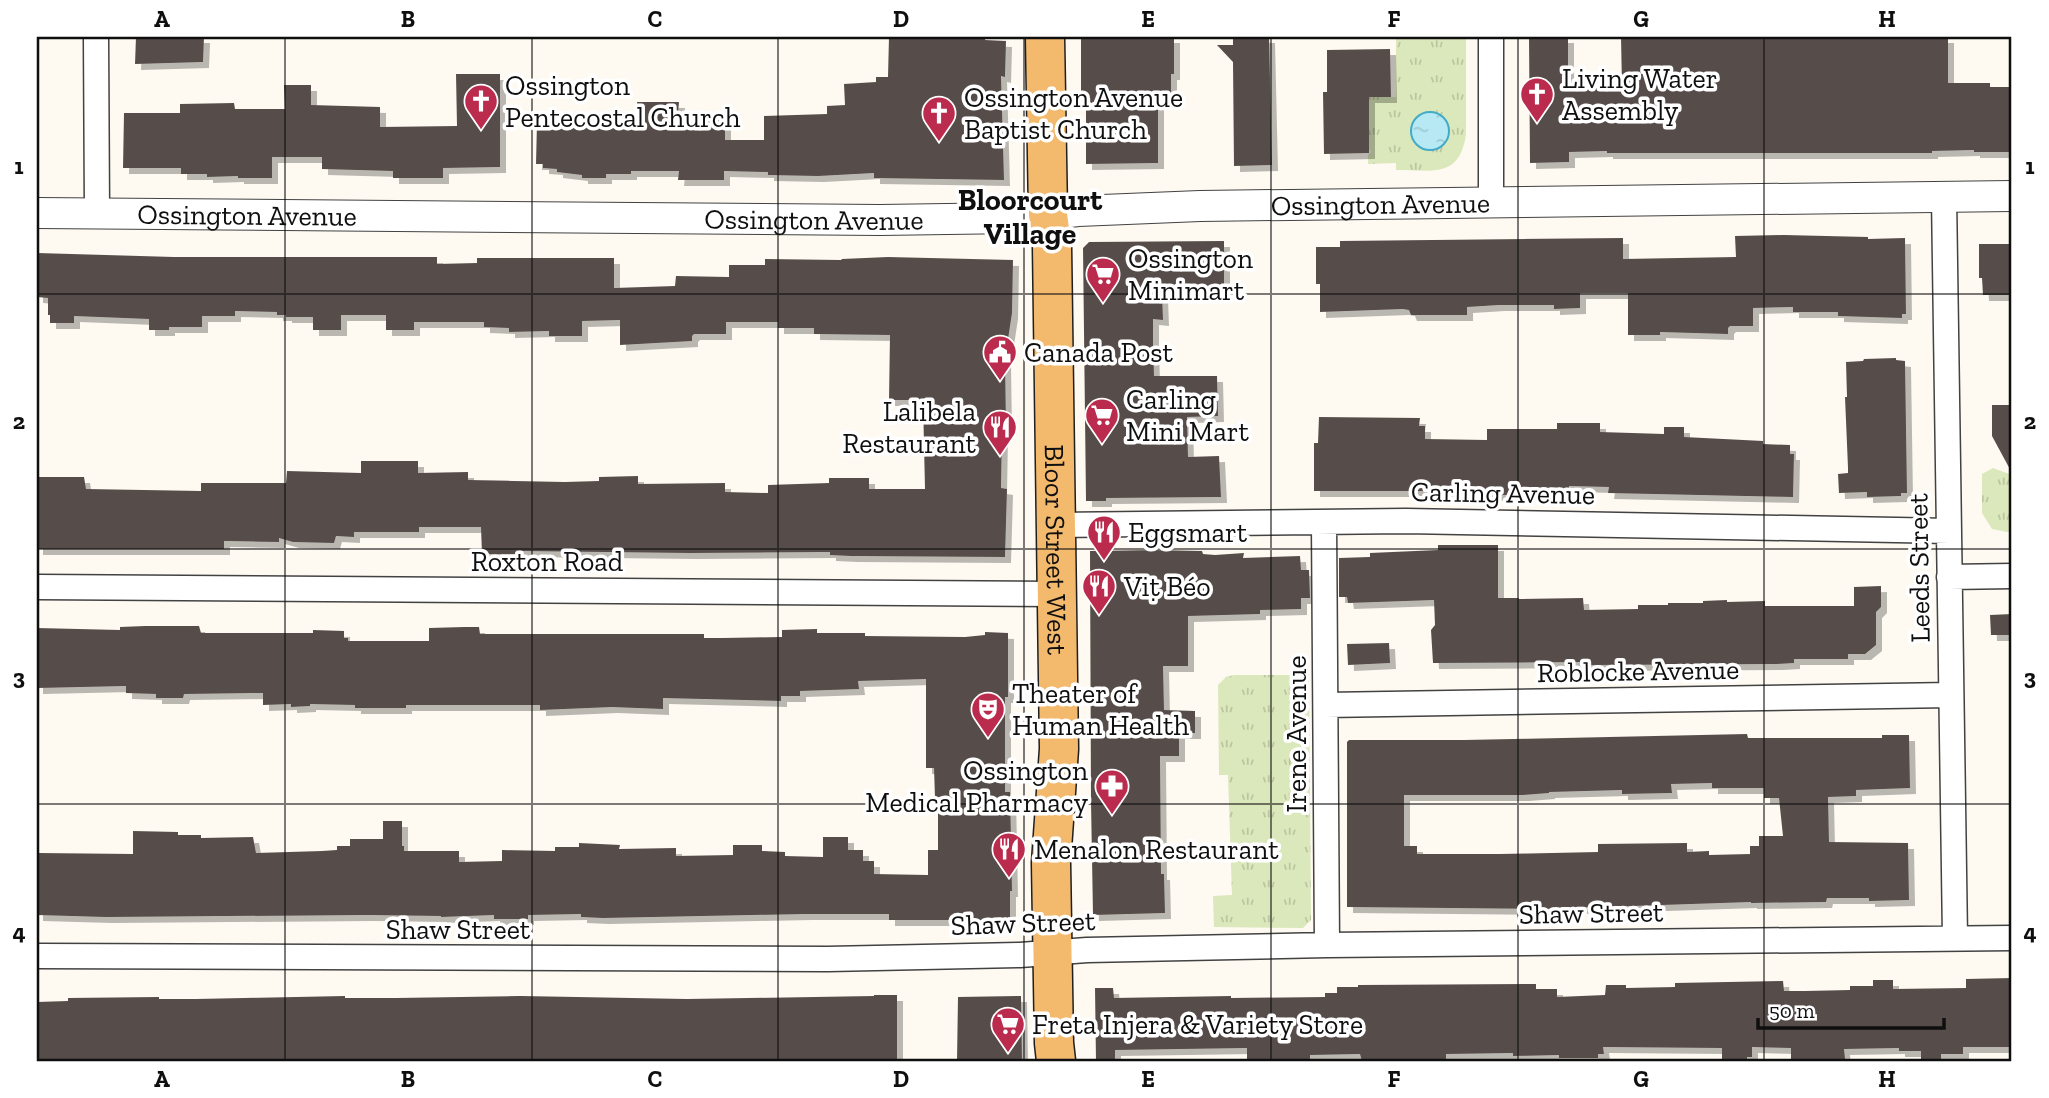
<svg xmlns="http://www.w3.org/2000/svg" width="2049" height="1098" font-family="'Zilla Slab',serif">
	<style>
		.grass { fill: url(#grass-tufts) }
		.water { fill: url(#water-ripples); stroke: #41abc8; stroke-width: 2 }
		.building { fill: #574e4b; fill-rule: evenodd; filter: url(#shadow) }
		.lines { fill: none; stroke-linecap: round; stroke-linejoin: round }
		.minor-casing { stroke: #424242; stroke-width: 27 }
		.tertiary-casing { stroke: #424242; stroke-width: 32 }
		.primary-casing { stroke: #202020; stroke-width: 41 }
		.minor { stroke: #fff; stroke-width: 24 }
		.tertiary { stroke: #fff; stroke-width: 30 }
		.primary { stroke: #f3b96c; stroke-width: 38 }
		.grid { fill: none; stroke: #0f0f0f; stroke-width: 2; stroke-opacity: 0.55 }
		.labels { text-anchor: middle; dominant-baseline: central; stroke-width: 7; stroke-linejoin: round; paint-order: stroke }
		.poi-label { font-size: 28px; fill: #0f0f0f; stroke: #fff; text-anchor: start }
		.street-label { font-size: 28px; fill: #0f0f0f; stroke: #fff }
		.neighbourhood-label { font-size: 30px; font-weight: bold; fill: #0f0f0f; stroke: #fff }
		.neatline { fill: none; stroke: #0f0f0f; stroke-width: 2.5 }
		.grid-label { font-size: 23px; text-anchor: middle; font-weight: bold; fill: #0f0f0f }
	</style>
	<defs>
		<pattern id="grass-tufts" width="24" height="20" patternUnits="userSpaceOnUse" patternTransform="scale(1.75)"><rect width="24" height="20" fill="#dbe8bb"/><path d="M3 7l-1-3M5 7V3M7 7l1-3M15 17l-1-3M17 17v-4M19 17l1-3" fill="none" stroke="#bbc6a0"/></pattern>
		<pattern id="water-ripples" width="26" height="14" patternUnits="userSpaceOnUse" patternTransform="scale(1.75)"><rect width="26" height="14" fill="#b7e9f4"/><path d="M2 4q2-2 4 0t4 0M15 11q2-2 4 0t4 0" fill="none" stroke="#9cc7d0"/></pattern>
		<filter id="shadow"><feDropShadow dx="6" dy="6" stdDeviation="0" flood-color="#0004"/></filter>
	</defs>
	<rect width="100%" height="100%" fill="#fef9f1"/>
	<path class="grass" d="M1396 37H1466V134C1460 179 1432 170 1396 170V163L1368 164V155L1371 152 1369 149V97H1396Z
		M1993 468 2012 475V533L1992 529 1982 513V474Z
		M1234 675H1309L1311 920 1303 928 1214 927 1213 896 1232 895 1228 775H1219L1218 685 1226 677Z"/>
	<path class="water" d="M1411 131a19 19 0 1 1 38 0a19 19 0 1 1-38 0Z"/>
	<path class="building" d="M136 37H204L203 62 135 64Z
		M889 37 949 39V37H986L985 40 1006 41 1005 77 1001 76 1004 180 874 178V173L818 176 768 175V172L724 171V180H678L679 171H631V174H606V178H582V175L557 172V169L543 168V164H536L537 122H638L637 102H679L678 114 725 115V140H764V116L827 114V106L845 105 844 84 876 82V77H888Z
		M1081 37H1174V74H1171V93H1158V163L1086 164V93H1081Z
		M1233 37H1269L1272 165 1234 166 1233 62 1217 45H1233Z
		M1529 37H1568V89L1622 87 1621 37H1948V83H1990V87H2012V152H1974V150L1932 151V153H1607V151L1569 152V162L1530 163Z
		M1390 49 1391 97H1369V153L1324 154 1323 92H1327V50Z
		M456 74H500V167L443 168V178H393V171L322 169V157H272V178H238V176L207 177V174H181V168H123L124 113H180V104L234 103 235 109H285L284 85H311V105L380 107V127L457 126Z
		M1784 235 1868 237V239L1905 238 1906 314H1902V318L1838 316V312H1793V307L1753 308V326H1730L1728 328V334L1660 332V335H1628V293H1580V308L1554 309V305H1499L1467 307V315H1411L1409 310 1403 309 1320 312V284H1316V247H1340V241L1623 238V259L1736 257 1735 236Z
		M1224 241V292L1162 293 1163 320 1153 319V344L1154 376H1217L1218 416 1187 417 1188 457 1219 456 1221 497 1106 498V501H1086L1083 248 1089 242Z
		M1979 244H2012V295H1983L1982 278H1979Z
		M37 253 174 257H437V264L477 263V258H614V288L675 286 676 276 729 277V265H765V259L841 260 842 259 888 257 1013 260 1012 313 1005 359 1006 428H1002L1001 488 1007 489 1005 557 851 556 830 555V552L690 553 519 551V554H482L481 527H419V532H354V537L336 536 334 543 293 542 279 538V542L224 541V549H37V486H39V477H84L86 489 201 491V483H286L287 471 361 473V461H418V473L468 472V480L565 482 599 481V477L638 476V484L725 483V492L768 493V485L829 483V478H869V489H925L923 400H889L890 335 814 334V328H778V322H726V334H694L692 336V341L620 345V320L582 321V336H549V331L509 332V328L484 327V322H414V330H386V315H341V330H313V317H286V315H277V312L235 311V316H202V327H169V330H149V319L74 316V323H50V315H48V298L37 297Z
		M1896 358V360L1905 361 1907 493H1901V496L1867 497V492L1839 493 1838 474 1848 473V468L1845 397H1847L1846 362 1863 361 1864 359Z
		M1992 405H2012V473L1992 436Z
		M1319 417 1420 418 1419 426H1425V439L1487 440V429H1557V423H1600V432L1664 434V427H1684V437L1763 441V444L1790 445V454H1794L1793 497 1608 493 1609 487 1569 486V492L1505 495 1431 494V491H1314V443H1318Z
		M1438 545H1498V598H1519V599L1583 598 1584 610 1638 609V605H1668V603H1703V601L1727 600V602L1765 601V606H1854V587L1881 586V607L1876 612V645L1865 654H1848V659H1794V663L1777 664 1589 665V662L1433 663 1431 630 1435 625 1434 600 1348 603 1347 597H1339V558L1370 557V553L1438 550Z
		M1155 550 1202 551 1203 554 1215 555 1244 553 1243 558 1300 556 1301 570H1309L1310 598H1301V609L1260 610V614L1188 616V666H1163L1164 710 1195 711V733H1179V756H1160L1161 874H1164L1165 913 1093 915 1091 802 1090 551Z
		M2012 614V635H1991L1990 615Z
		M145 626H199L201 633H313V630L344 631V638H348V641H429V628L464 627H479L480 634H704V638H723L782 637V630L817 629V633H865V636L965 637 985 635V632L1008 633V697H1005V792H1010L1012 891H1010V920H889V914H807L603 918 581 917V914L528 915V919H494V915L441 917V916L368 915 106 917 37 915V859H39L38 853 133 854V831L178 832V835H201V838L253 837 256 853 322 851 337 850V846H350V839H383V821H402V846H404V851H459V862L502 861V850L555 851V847H579V843L620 845 619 849 676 848V856L733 855V845H762V851L785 852V856L823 857V837H848V850H863V861H874V874L928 875V850H938V798H935L934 768H926V679L858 681 859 689 800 691V696H781V701L663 698V709L612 707 540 710V705H406V708H355V705L310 704V706L291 707V704L263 705V693L184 694 183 698H156V694L126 693V686L37 688V628L120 630V627Z
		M1389 643 1390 663 1348 665 1347 644Z
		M1747 734 1748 738H1882V735H1909L1910 788 1856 790V796L1828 797 1829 842 1908 843 1909 900 1869 901V898H1827L1826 902 1751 903V902L1542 909 1347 907V742L1349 740H1464ZM1712 783V788H1764V798H1779L1783 836H1759V846H1750V854L1709 855V851L1687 852V843L1598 844V852L1500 854H1417V846H1404V795H1523L1549 793V792L1622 790V794L1672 793 1671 784Z
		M2012 978V1047H1963V1054H1941V1059H1921V1051H1899V1048L1844 1049 1845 1059H1791V1048L1752 1047V1057H1747V1060L1722 1061V1048L1603 1047 1604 1054H1598V1058H1559V1055L1513 1056V1053L1446 1054V1061H1362L1360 1054 1310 1055V1060L1247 1061V1048L1115 1050V1061H1096L1095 988H1113L1114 998 1231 996V998L1325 997V993H1337V987H1358V985L1536 984V989H1557V997L1605 995 1606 985H1626V988L1675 987V983L1783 981 1784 991H1805L1850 990V986H1873V980H1893V989L1966 988V979Z
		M874 995H897V1061H429V1059H381L380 1061H37V1002L68 1001V998L159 997V999H196L345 996V998H396L521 996 687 999 874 996Z
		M1021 996 1022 1061H957L958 997Z"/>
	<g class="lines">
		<g class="minor-casing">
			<path id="minor" d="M96 37 97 214
				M1944 196 1955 938
				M1491 202V37
				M1324 523 1327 945
				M1056 525 1406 521 1949 531
				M1949 577 2012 576
				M37 587 1057 594
				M1326 705 1951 695
				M37 956 828 959 1020 955 1087 950 1327 945 2012 938"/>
		</g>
		<g class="tertiary-casing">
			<g id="tertiary">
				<path id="s1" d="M37 213 880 220 1015 218 1078 211 1200 206 2012 196"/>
			</g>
		</g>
		<g class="primary-casing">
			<g id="primary">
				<path id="s2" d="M1045 37 1048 214 1052 246 1059 749 1051 863 1054 1043 1056 1061"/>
			</g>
		</g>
		<use href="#minor" class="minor"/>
		<use href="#tertiary" class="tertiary"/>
		<use href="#primary" class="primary"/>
	</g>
	<path class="grid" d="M285 37V1061M532 37V1061M778 37V1061M1024 37V1061M1271 37V1061M1518 37V1061M1764 37V1061M37 294H2012M37 549H2012M37 804H2012"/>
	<defs>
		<g id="church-pin" transform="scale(1.75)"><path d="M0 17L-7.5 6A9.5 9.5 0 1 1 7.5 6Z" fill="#ba2b4d" stroke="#fff"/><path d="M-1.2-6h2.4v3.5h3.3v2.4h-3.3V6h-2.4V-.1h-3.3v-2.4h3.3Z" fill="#fff"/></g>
		<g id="supermarket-pin" transform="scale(1.75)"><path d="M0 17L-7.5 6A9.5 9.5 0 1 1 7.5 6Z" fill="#ba2b4d" stroke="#fff"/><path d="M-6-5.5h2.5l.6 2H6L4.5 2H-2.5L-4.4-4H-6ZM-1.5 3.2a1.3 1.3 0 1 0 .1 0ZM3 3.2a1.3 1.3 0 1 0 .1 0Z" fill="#fff"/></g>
		<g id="civic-pin" transform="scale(1.75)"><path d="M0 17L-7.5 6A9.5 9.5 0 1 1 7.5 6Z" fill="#ba2b4d" stroke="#fff"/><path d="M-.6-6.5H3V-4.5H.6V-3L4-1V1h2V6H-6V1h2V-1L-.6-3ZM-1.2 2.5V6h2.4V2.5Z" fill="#fff"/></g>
		<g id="restaurant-pin" transform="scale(1.75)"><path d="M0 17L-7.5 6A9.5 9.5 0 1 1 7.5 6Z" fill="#ba2b4d" stroke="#fff"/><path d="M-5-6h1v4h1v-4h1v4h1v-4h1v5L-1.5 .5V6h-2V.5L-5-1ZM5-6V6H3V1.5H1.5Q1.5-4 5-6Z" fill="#fff"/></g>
		<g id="theatre-pin" transform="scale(1.75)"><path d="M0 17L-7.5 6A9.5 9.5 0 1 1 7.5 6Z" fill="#ba2b4d" stroke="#fff"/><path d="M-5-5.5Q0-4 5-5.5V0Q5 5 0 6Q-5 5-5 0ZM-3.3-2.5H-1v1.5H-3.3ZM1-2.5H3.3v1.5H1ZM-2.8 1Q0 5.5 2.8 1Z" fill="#fff"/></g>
		<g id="pharmacy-pin" transform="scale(1.75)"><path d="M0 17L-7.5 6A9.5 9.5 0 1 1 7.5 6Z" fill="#ba2b4d" stroke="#fff"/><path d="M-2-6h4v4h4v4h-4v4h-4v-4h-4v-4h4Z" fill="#fff"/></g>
	</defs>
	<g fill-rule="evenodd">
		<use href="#church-pin" x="1537" y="94"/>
		<use href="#church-pin" x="481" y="101"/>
		<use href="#church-pin" x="939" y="113"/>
		<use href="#supermarket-pin" x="1103" y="274"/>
		<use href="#civic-pin" x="1000" y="352"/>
		<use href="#supermarket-pin" x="1102" y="415"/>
		<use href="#restaurant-pin" x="1000" y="427"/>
		<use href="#restaurant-pin" x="1104" y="532"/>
		<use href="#restaurant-pin" x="1099" y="586"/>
		<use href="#theatre-pin" x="988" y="709"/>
		<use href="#pharmacy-pin" x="1112" y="786"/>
		<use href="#restaurant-pin" x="1009" y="849"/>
		<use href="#supermarket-pin" x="1008" y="1024"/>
	</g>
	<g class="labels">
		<g class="poi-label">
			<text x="1562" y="78">Living Water<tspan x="1562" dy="32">Assembly</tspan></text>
			<text x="505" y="85">Ossington<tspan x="505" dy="32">Pentecostal Church</tspan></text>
			<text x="964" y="97">Ossington Avenue<tspan x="964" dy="32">Baptist Church</tspan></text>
			<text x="1128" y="258">Ossington<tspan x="1128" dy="32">Minimart</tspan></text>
			<text x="1024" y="352">Canada Post</text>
			<text x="1126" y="399">Carling<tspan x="1126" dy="32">Mini Mart</tspan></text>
			<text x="976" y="411" text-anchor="end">Lalibela<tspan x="976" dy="32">Restaurant</tspan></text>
			<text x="1128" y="532">Eggsmart</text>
			<text x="1124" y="586">Vịt Béo</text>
			<text x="1012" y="693">Theater of<tspan x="1012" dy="32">Human Health</tspan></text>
			<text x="1088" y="770" text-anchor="end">Ossington<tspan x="1088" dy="32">Medical Pharmacy</tspan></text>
			<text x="1034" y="849">Menalon Restaurant</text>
			<text x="1032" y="1024">Freta Injera &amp; Variety Store</text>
		</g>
		<g class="street-label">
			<text stroke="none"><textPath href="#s1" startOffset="1344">Ossington Avenue</textPath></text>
			<text stroke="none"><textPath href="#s1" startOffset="210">Ossington Avenue</textPath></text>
			<text stroke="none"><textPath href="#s1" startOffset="777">Ossington Avenue</textPath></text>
			<text transform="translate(1503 493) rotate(1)">Carling Avenue</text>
			<text stroke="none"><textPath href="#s2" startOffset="513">Bloor Street West</textPath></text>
			<text x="547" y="561">Roxton Road</text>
			<text transform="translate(1919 568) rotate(-91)">Leeds Street</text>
			<text transform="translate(1638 671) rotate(-1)">Roblocke Avenue</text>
			<text transform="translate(1296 734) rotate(-90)">Irene Avenue</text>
			<text transform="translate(1591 913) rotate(-1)">Shaw Street</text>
			<text transform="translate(1023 923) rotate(-2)">Shaw Street</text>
			<text x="458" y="929">Shaw Street</text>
		</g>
		<g class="neighbourhood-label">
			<text x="1030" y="200">Bloorcourt<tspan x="1030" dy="34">Village</tspan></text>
		</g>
	</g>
	<rect width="2049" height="1098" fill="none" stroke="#ffffff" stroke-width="77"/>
	<path d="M1758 1018v10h186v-10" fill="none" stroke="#0f0f0f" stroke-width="3.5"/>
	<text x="1769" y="1018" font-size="21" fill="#0f0f0f" stroke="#ffffff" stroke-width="5" paint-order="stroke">50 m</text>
	<rect x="38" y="38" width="1972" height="1022" class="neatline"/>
	<g class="grid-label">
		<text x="162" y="27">A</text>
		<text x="408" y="27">B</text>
		<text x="655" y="27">C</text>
		<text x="901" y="27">D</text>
		<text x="1148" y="27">E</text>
		<text x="1394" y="27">F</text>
		<text x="1641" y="27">G</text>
		<text x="1887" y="27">H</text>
		<text x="19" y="174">1</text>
		<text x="2030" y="174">1</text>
		<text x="19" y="429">2</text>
		<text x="2030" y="429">2</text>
		<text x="19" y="685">3</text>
		<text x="2030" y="685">3</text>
		<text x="19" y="940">4</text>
		<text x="2030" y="940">4</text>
		<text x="162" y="1087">A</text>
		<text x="408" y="1087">B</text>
		<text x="655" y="1087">C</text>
		<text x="901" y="1087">D</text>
		<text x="1148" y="1087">E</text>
		<text x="1394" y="1087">F</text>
		<text x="1641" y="1087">G</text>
		<text x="1887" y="1087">H</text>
	</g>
</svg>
